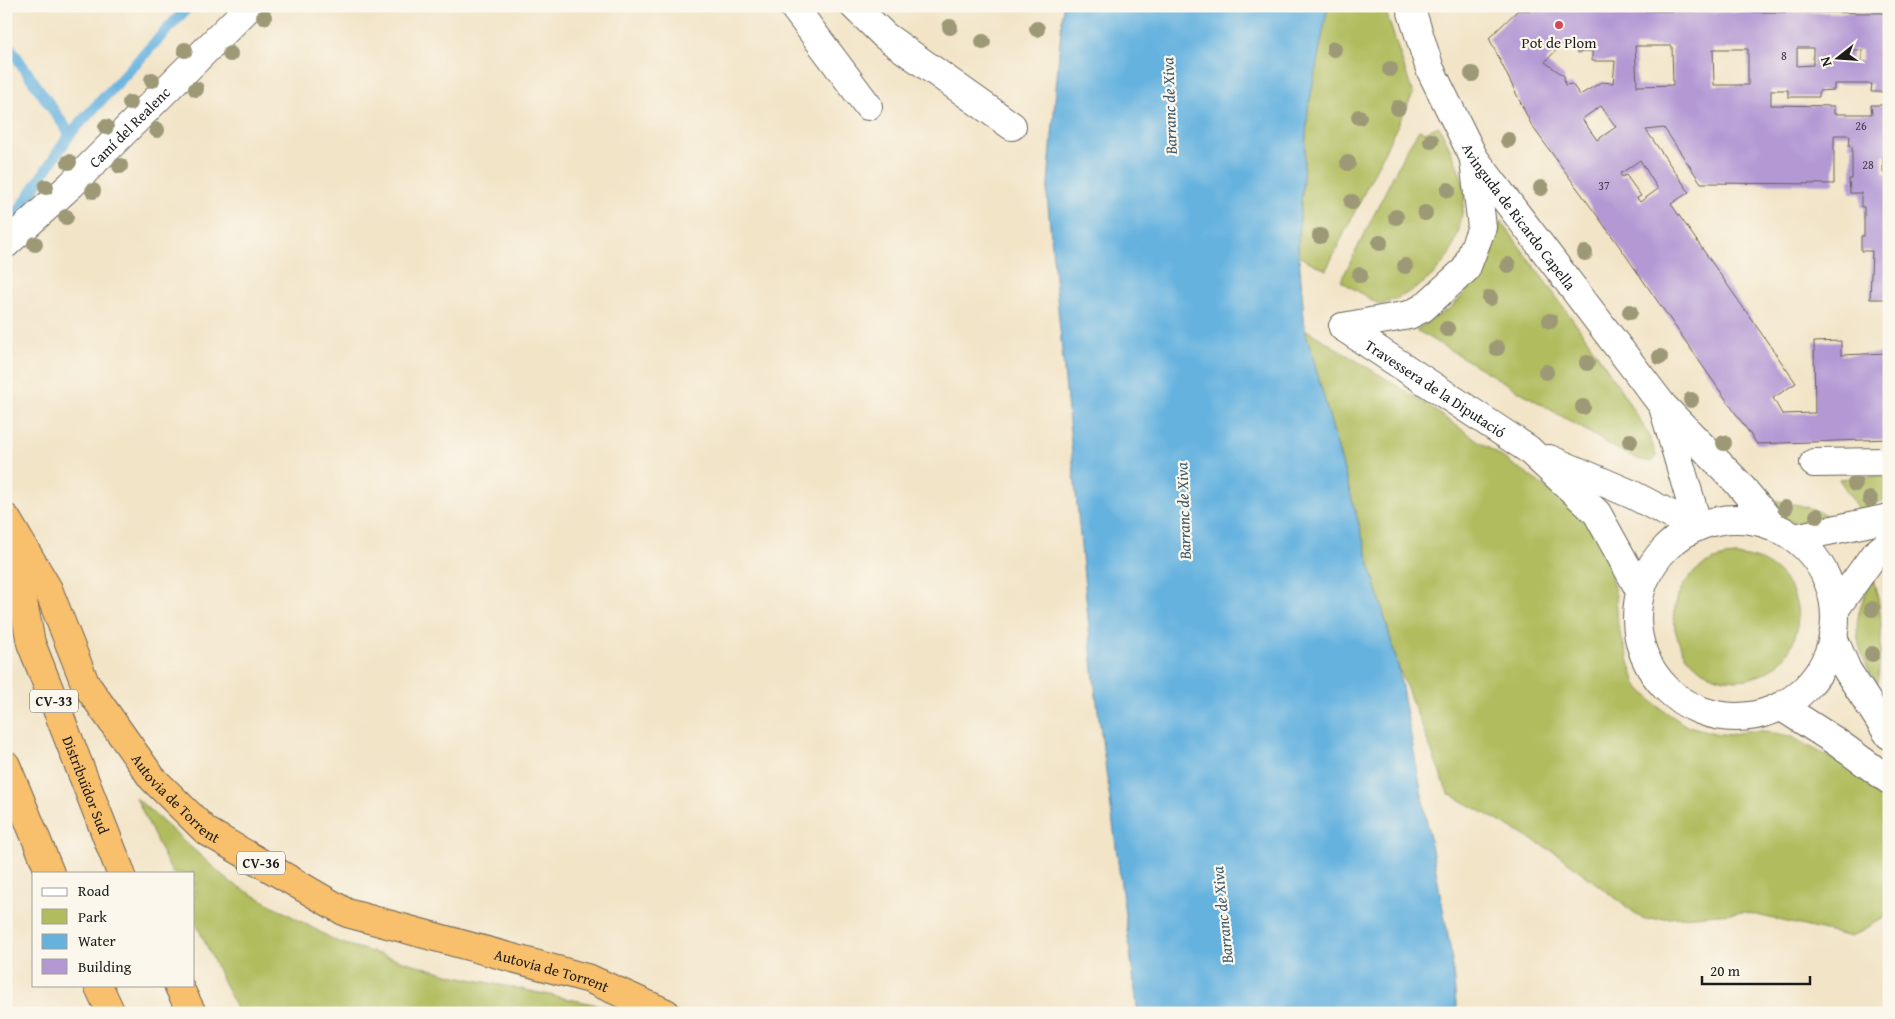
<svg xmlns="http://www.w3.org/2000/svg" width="1895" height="1019" font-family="'Gentium Book Plus',serif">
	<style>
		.green { fill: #b0bc5d; stroke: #666c3c }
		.water { fill: #66b2df; stroke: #41677e }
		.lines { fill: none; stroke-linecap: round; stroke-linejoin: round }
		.stream { stroke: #66b2df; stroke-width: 11 }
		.building { fill: #b398d4; fill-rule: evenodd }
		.minor-casing { stroke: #676258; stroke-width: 30 }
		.highway-casing { stroke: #676258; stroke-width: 30 }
		.minor { stroke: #fff; stroke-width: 28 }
		.highway { stroke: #f8bf6c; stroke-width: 28 }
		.tree { fill: #9d9977 }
		.poi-dot { fill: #d1495b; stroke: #fbf7ec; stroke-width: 2 }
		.labels { text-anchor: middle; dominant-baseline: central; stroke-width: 4.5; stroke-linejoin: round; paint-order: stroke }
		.number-label { font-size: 12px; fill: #423b4a }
		.shield { fill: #fbf7ec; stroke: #5f5e5a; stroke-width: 1 }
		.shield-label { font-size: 14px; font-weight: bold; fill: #1c1c1c }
		.poi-label { font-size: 15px; fill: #1c1c1c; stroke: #fbf7ec }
		.street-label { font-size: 15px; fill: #1c1c1c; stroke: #fbf7ec }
		.water-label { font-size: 16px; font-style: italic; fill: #3a586a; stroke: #fbf7ec }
	</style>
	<rect width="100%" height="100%" fill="#fbf7ec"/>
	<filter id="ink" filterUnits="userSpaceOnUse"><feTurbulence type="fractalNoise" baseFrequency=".02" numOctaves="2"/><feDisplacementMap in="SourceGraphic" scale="10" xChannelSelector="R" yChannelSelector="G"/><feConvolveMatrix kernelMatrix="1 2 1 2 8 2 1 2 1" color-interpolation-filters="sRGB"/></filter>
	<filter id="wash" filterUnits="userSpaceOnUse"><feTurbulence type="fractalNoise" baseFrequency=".0096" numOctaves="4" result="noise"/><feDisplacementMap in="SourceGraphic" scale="20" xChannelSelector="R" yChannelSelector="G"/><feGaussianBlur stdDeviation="1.12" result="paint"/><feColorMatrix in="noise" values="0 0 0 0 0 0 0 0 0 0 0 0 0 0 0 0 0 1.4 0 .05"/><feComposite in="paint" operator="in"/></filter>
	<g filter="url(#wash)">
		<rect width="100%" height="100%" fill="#f2e4c7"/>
		<path class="green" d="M1328 6H1384L1413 94 1326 270 1298 256V244L1308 110Z
			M1439 126C1448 144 1461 171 1465 190 1466 197 1463 206 1462 213 1456 263 1426 289 1380 305L1341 281 1405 152 1419 130 1425 132Z
			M1501 221 1584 335 1616 382 1649 435 1656 455 1653 462 1641 460 1622 452 1416 330 1452 307 1474 283 1491 257Z
			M1305 329 1409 393 1579 510 1601 539 1616 596 1618 626 1636 684 1657 706 1685 725 1714 733 1730 735 1745 731H1764L1790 736 1870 779 1889 796V915L1851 937 1744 912 1644 920 1556 853 1448 793 1398 666Z
			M1889 475V498L1859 510 1839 479Z
			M1766 499C1789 503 1812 505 1832 519 1798 526 1789 528 1766 499Z
			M1674 618a62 62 0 1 1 124 0a62 62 0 1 1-124 0Z
			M1873 580C1885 616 1881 649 1877 686 1855 647 1848 621 1873 580Z
			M136 798 230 882 338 942 451 975 613 1008 623 1013H238L194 919V873H172Z"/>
		<path class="water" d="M1063 6H1328L1308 110 1298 244 1305 329 1398 666 1451 952 1457 1013H1138L1094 680 1047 195Z"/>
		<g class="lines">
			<path class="stream" d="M6 42 70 134
				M6 230 70 134 189 6"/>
		</g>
		<g id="blocks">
			<path class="building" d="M1518 10 1889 13V92H1871L1872 84H1834V90L1819 91V97H1788V90H1771V105L1834 106V114H1872L1871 105H1889V154L1883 155V173H1889V299H1870L1872 251H1861V236H1864V207H1861V193H1850L1849 179H1852V146L1849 147 1850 135H1834V184L1701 183 1664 128 1646 130 1689 192 1671 204 1796 383 1773 398 1782 414 1815 413 1814 342 1841 341V355L1889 353V439L1757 444 1617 243 1532 126 1489 38ZM1563 43 1578 53 1592 51V61H1615L1613 83 1601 82 1580 95 1572 84 1565 85 1564 76 1545 62ZM1635 46H1672L1673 85 1637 86ZM1797 48H1813V65L1797 66ZM1713 49H1748V85H1714ZM1852 50H1862V61H1851ZM1601 106 1616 127 1597 140 1582 119ZM1640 160 1658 189 1640 202 1637 198 1641 196 1626 175 1622 177 1620 174Z"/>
		</g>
	</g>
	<g filter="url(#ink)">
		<use href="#blocks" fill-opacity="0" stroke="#676258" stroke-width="1"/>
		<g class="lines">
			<g class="minor-casing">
				<g id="minor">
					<path d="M793 6 868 106"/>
					<path d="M854 6 885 36 1012 126"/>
					<path id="s1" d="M1410 6 1430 69 1474 158 1663 406 1737 482 1774 526"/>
					<path id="s2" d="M6 244 71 185 250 6"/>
					<path id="s3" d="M1343 327 1528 449 1597 513 1639 589"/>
					<path d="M1343 327 1409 315 1423 308 1466 269 1482 227 1474 160"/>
					<path d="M1664 410 1698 526"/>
					<path d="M1549 459 1631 494 1695 527"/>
					<path d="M1814 463 1889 462"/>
					<circle cx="1736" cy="618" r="99"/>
					<path d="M1795 538 1889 518"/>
					<path d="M1835 609 1874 555 1889 543"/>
					<path d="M1833 637 1847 670 1889 735"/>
					<path d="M1782 707 1835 741 1889 780"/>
				</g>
			</g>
			<g class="highway-casing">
				<g id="highway">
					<path id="s4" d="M6 518 48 589 85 683 152 778 206 831 347 913 590 979 666 1013"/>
					<path id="s5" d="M11 539 31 643 121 873"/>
					<path d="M6 765 50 873"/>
					<path d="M98 985 111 1013"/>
					<path d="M178 985 192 1013"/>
				</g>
			</g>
			<use href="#minor" class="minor"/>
			<use href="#highway" class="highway"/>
		</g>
		<g class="tree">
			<circle cx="264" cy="17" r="8"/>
			<circle cx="950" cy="27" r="8"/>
			<circle cx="1037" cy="29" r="8"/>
			<circle cx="983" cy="42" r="8"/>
			<circle cx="1334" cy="49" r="8"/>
			<circle cx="185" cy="50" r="8"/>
			<circle cx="230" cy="54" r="8"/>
			<circle cx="1390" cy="69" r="8"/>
			<circle cx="1472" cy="74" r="8"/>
			<circle cx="152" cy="80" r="8"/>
			<circle cx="196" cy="89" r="8"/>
			<circle cx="130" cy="103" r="8"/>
			<circle cx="1398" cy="108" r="8"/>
			<circle cx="1359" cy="117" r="8"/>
			<circle cx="106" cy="127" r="8"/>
			<circle cx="157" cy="130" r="8"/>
			<circle cx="1508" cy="140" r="8"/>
			<circle cx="1431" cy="141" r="8"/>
			<circle cx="69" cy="162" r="8"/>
			<circle cx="1348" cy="163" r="8"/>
			<circle cx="120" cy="166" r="8"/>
			<circle cx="46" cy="187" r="8"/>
			<circle cx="1541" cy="188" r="8"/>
			<circle cx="1448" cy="190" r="8"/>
			<circle cx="93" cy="191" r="8"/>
			<circle cx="1352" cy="202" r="8"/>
			<circle cx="1425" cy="213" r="8"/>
			<circle cx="66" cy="217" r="8"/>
			<circle cx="1396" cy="217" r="8"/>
			<circle cx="1320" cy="236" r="8"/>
			<circle cx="1380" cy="243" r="8"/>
			<circle cx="35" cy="244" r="8"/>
			<circle cx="1585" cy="253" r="8"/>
			<circle cx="1508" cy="265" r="8"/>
			<circle cx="1405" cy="266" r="8"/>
			<circle cx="1360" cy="275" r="8"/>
			<circle cx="1490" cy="298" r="8"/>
			<circle cx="1630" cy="312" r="8"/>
			<circle cx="1550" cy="321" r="8"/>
			<circle cx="1447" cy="329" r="8"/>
			<circle cx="1497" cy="348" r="8"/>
			<circle cx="1660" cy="357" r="8"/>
			<circle cx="1587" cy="363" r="8"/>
			<circle cx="1546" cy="372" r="8"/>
			<circle cx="1691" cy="400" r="8"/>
			<circle cx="1583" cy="407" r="8"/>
			<circle cx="1630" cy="441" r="8"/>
			<circle cx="1724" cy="443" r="8"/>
			<circle cx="1855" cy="484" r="8"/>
			<circle cx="1870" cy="499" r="8"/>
			<circle cx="1785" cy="508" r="8"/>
			<circle cx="1817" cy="516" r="8"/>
			<circle cx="1872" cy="609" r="8"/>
			<circle cx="1872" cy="654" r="8"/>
		</g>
	</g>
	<circle class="poi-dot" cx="1559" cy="25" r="5"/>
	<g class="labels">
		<g class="number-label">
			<text x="1784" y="55">8</text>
			<text x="1861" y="125">26</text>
			<text x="1868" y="164">28</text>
			<text x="1604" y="185">37</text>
		</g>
		<g class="shield">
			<rect x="30" y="689.5" width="48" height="23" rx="4"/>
			<rect x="237" y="851.5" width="48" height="23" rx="4"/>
		</g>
		<g class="shield-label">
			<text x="54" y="701">CV-33</text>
			<text x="261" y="863">CV-36</text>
		</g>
		<g class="poi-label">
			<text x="1559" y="42">Pot de Plom</text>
		</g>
		<g class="street-label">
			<text stroke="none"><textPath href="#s2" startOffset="170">Camí del Realenc</textPath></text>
			<text stroke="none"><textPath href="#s1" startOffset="239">Avinguda de Ricardo Capella</textPath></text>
			<text stroke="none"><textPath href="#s3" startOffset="111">Travessera de la Diputació</textPath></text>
			<text stroke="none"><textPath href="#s5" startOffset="258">Distribuïdor Sud</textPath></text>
			<text stroke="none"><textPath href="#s4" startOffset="331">Autovia de Torrent</textPath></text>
			<text stroke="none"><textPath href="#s4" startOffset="751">Autovia de Torrent</textPath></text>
		</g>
		<g class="water-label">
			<text transform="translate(1169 106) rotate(-92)">Barranc de Xiva</text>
			<text transform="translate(1183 511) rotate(-92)">Barranc de Xiva</text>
			<text transform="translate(1222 915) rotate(-96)">Barranc de Xiva</text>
		</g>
	</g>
	<rect width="1895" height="1019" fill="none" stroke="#fbf7ec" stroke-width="25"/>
	<rect x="32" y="872" width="162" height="115" fill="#fbf7ec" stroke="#a29f99"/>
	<rect x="42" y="888" width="25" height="8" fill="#ffffff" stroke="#a29f99"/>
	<text x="78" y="896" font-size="15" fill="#1c1c1c">Road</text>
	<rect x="42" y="909" width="25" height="15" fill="#b0bc5d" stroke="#a29f99"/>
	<text x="78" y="922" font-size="15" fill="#1c1c1c">Park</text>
	<rect x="42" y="934" width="25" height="15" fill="#66b2df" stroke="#a29f99"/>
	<text x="78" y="946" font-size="15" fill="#1c1c1c">Water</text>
	<rect x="42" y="959" width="25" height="15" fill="#b398d4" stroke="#a29f99"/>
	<text x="78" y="972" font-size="15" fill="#1c1c1c">Building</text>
	<g transform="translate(1838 58) rotate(253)" stroke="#fbf7ec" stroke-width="4" paint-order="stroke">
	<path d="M0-4L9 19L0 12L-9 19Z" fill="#1c1c1c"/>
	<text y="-8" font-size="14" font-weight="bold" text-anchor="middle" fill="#1c1c1c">N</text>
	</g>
	<path d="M1702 976v8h108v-8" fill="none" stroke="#1c1c1c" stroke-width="2.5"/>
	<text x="1710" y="976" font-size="15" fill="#1c1c1c" stroke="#fbf7ec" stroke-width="4" paint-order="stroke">20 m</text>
</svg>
